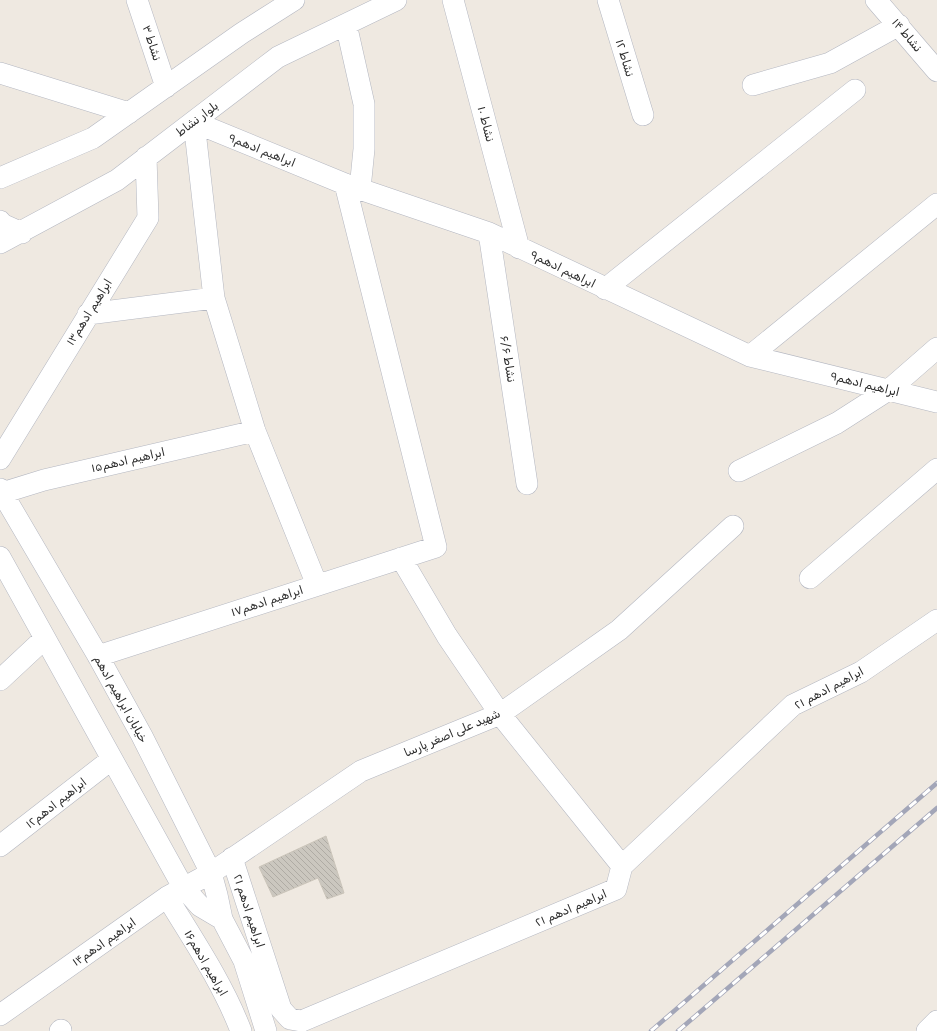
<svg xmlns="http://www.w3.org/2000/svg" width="937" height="1031" font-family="Rubik,'Noto Naskh Arabic',sans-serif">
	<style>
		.building { fill: url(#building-back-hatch); stroke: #cbc5ba }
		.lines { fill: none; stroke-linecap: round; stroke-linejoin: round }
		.minor-casing { stroke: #b4b7c1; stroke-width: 22 }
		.minor { stroke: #fff; stroke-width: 21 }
		.rail-casing { stroke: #a3a6b8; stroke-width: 4.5 }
		.rail { stroke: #fff; stroke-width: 3; stroke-dasharray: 9; stroke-linecap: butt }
		.labels { text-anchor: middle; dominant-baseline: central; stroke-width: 3; stroke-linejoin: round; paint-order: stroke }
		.street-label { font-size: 12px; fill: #2e2e2e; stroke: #fff }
	</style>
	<defs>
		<pattern id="building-back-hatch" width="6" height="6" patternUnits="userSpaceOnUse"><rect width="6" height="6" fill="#cbc7bf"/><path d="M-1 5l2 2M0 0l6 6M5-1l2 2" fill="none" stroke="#afaba4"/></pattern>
	</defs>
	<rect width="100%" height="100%" fill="#efe9e1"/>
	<path class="building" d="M326 836 344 893 327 899 318 878 273 897 259 867Z"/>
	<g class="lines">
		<g class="minor-casing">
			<path id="minor" d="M137 0 166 87
				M453 0 519 248
				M608 0 643 115
				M876 0 937 71
				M346 24 364 104V149L360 189
				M0 73 129 113
				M753 85 830 63 899 25
				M0 178 93 138 242 33 294 0
				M0 221 2 224 22 233
				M489 233 527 484
				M0 243 117 180 278 57 396 0
				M605 289 855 90
				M88 314 214 298
				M750 356 937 204
				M0 459 148 218 146 157
				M739 471 837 423 890 389 937 348
				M0 489 98 656 142 736 211 873 217 895 222 919 244 961 266 1031
				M2 493 44 480 255 431
				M0 557 183 887 200 906 222 919
				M401 558 447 636 500 714 622 866
				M810 578 937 469
				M317 585 255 431 214 298 194 122 345 184 489 233 750 356 937 402
				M98 656 436 547 345 184
				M0 680 44 639
				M0 846 112 759
				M232 858 281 1009 290 1019 302 1021 616 889 622 866 793 705 861 672 937 620
				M167 897C194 941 223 984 241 1031
				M0 1015 167 897 211 873 361 771 500 714 619 630 733 526
				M60 1031 61 1030
				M927 1031 937 1021"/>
		</g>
		<use href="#minor" class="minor"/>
		<g class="rail-casing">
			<path id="rail" d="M651 1031 937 783
				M678 1031 937 808"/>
		</g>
		<use href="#rail" class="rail"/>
	</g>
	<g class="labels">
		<g class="street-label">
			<text transform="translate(907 35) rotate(50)">نشاط ۱۴</text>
			<text transform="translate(152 43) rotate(72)">نشاط ۳</text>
			<text transform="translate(625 58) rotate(73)">نشاط ۱۲</text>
			<text transform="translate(197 119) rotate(-37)">بلوار نشاط</text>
			<text transform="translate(486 124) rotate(75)">نشاط ۱۰</text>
			<text transform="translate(262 150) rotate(22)">ابراهیم ادهم۹</text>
			<text transform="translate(563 269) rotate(26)">ابراهیم ادهم۹</text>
			<text transform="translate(89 312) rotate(-58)">ابراهیم ادهم۱۳</text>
			<text transform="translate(508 359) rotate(81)">نشاط ۶/۶</text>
			<text transform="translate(865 384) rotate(14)">ابراهیم ادهم۹</text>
			<text transform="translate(128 460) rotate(-13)">ابراهیم ادهم۱۵</text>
			<text transform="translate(267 601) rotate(-18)">ابراهیم ادهم۱۷</text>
			<text transform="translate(829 688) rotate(-28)">ابراهیم ادهم ۲۱</text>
			<text transform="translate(121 699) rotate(61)">خیابان ابراهیم ادهم</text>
			<text transform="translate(452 733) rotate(-23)">شهید علی اصغر پارسا</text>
			<text transform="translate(56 803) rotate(-38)">ابراهیم ادهم۱۲</text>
			<text transform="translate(571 908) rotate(-23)">ابراهیم ادهم ۲۱</text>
			<text transform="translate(249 911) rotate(72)">ابراهیم ادهم ۲۱</text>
			<text transform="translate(104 942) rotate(-35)">ابراهیم ادهم۱۴</text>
			<text transform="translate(206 963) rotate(60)">ابراهیم ادهم۱۶</text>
		</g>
	</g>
</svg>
